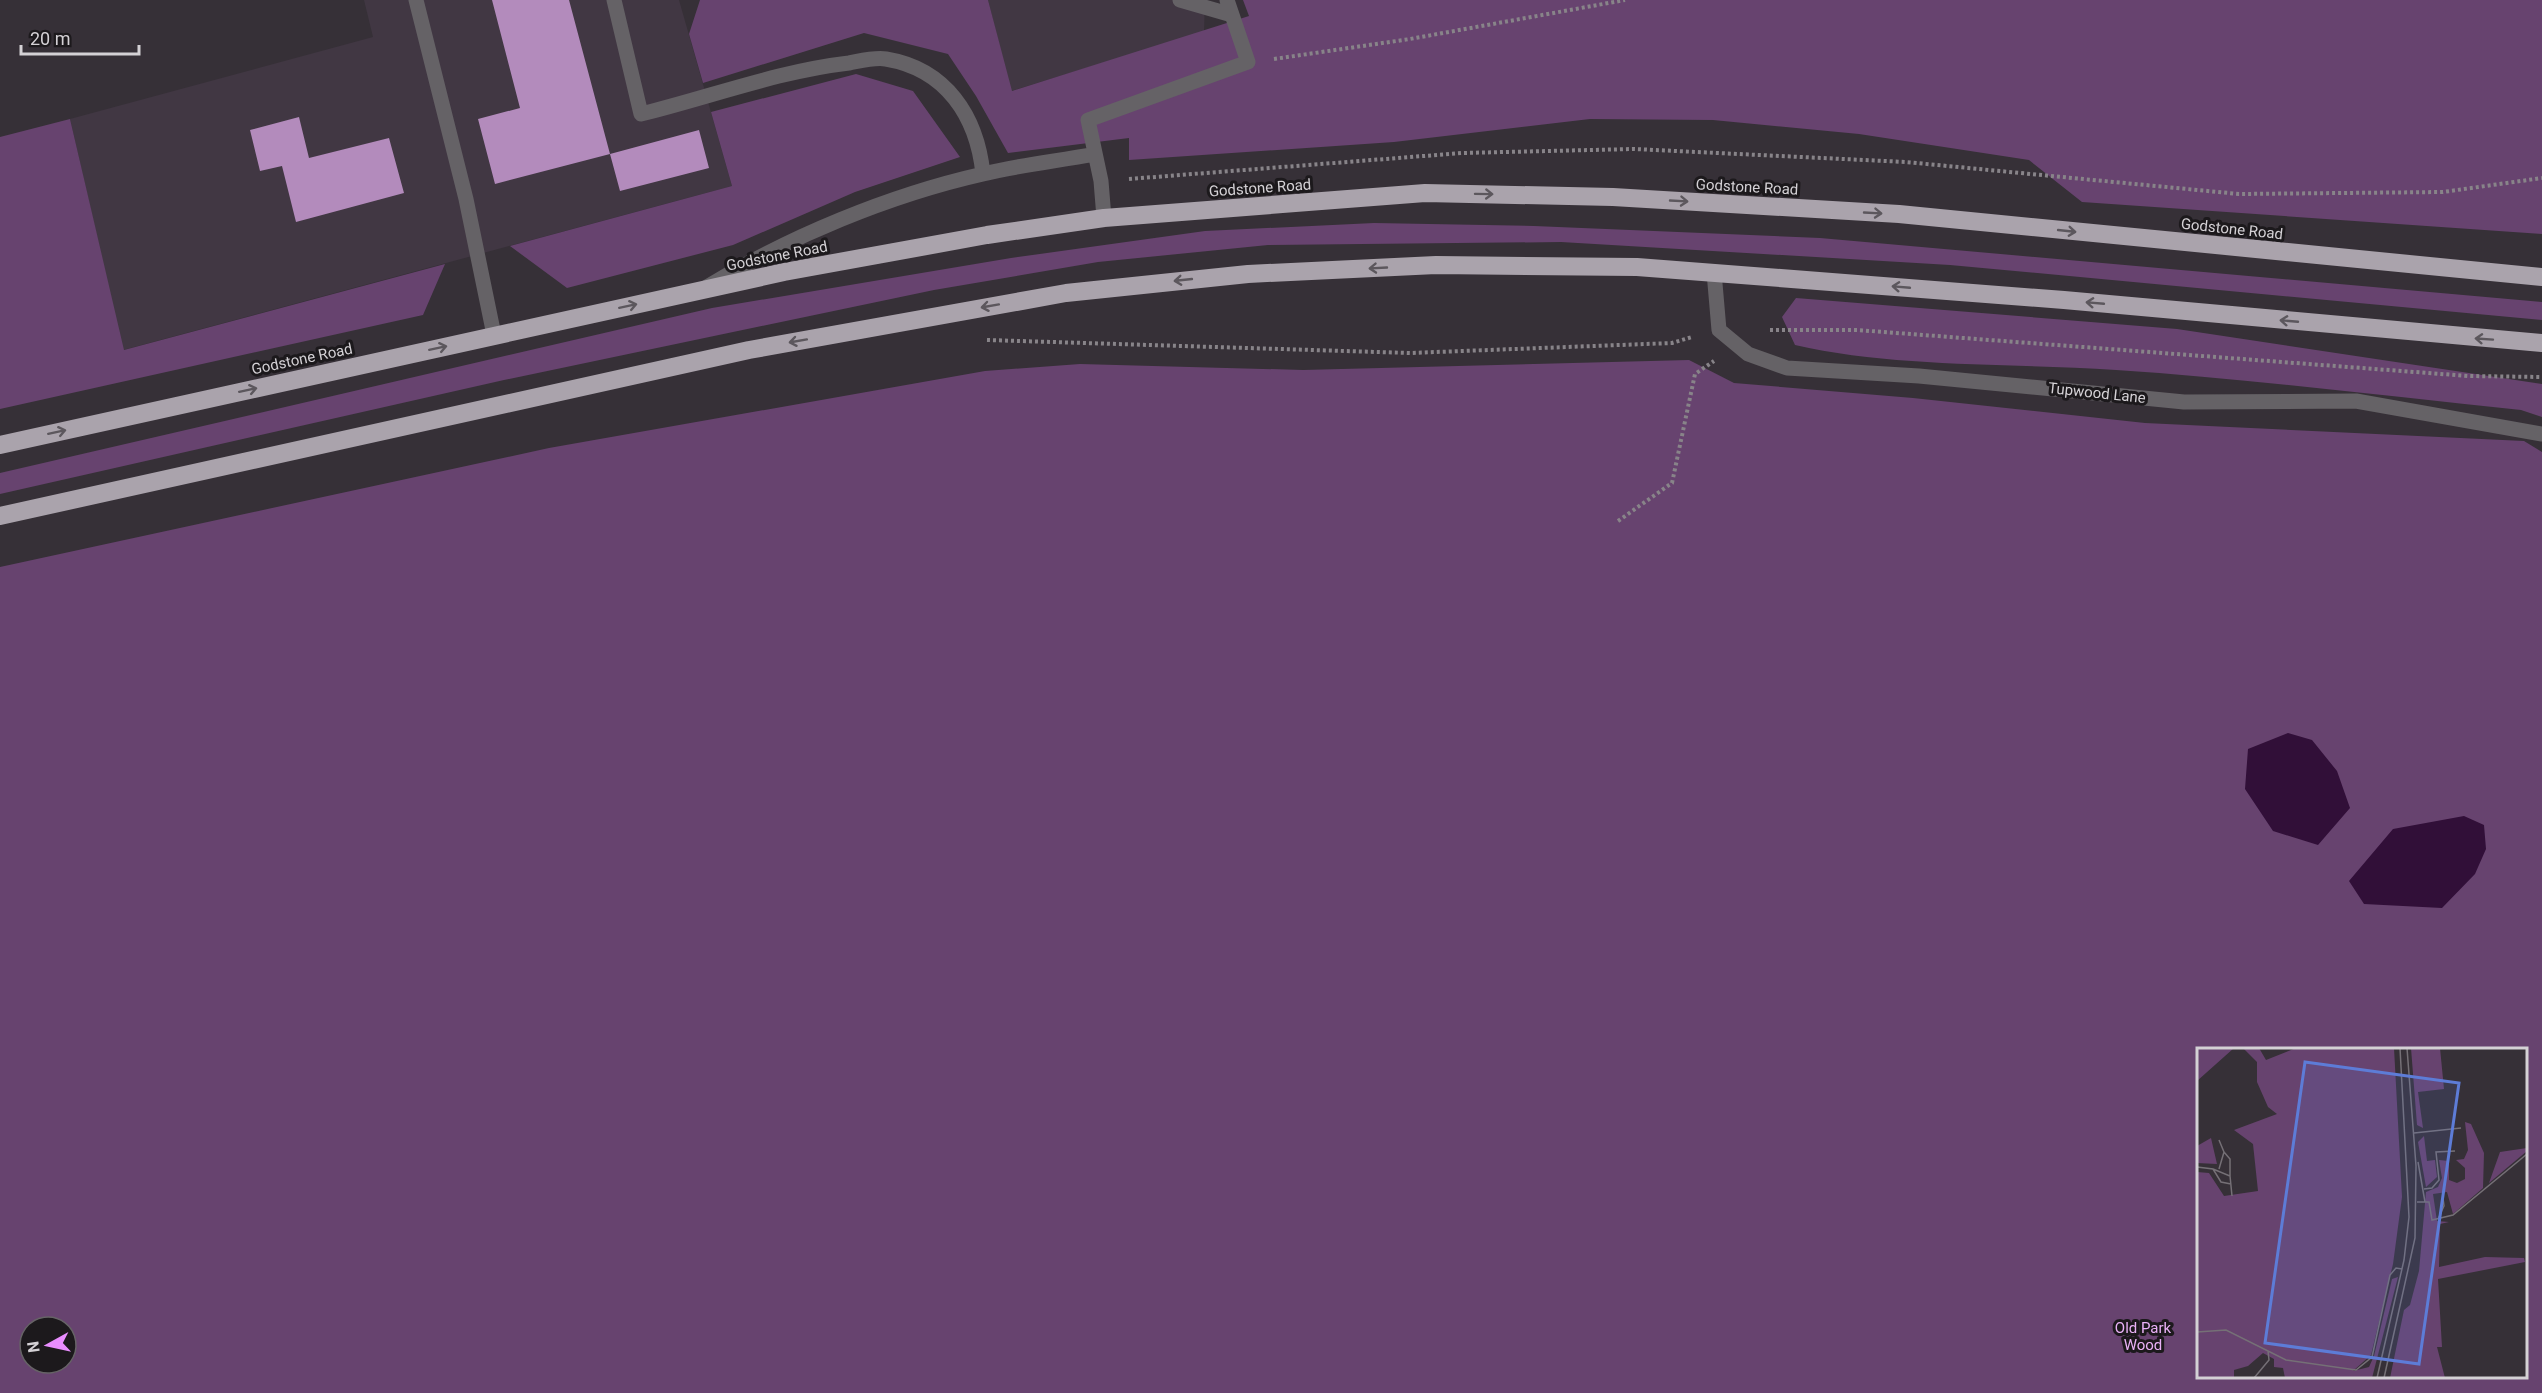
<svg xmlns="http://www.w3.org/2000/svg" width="2542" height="1393" font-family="Roboto,sans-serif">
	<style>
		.built { fill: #413743 }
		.green { fill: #67436f; fill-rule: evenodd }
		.water { fill: #310f38 }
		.building { fill: #b38bbc }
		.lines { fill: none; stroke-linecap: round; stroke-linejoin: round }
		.path { stroke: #888489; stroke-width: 4; stroke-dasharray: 3 3; stroke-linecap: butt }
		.minor { stroke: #656266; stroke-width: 15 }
		.highway { stroke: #aaa3ac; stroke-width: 18 }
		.oneway { stroke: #5c575d }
		.labels { text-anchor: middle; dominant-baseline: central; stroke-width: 6; stroke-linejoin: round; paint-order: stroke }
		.street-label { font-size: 15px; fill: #d4d1d5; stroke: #1c191c }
		.park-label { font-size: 15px; fill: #eab1f7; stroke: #1c191c }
		.inset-road { fill: none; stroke: #757076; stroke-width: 1.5 }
		.view { fill: #5d7cd7; fill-opacity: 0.15; stroke: #5d7cd7; stroke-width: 3 }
		.inset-edge { fill: none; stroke: #d4d1d5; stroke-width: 3 }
	</style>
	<rect width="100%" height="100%" fill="#363037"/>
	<path class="built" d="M364 0H679L732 186 123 350 70 119 373 37Z
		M988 0H1205L1204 32 1011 91Z"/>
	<path class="green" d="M700 0H988L1012 91 1249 16 1243 0H2542V234L2082 202 2029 160 1859 134 1713 120 1590 119 1394 142 1129 160V138L1008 153 976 96 948 54 864 33 703 83 689 34Z
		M856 74 913 91 960 157 855 192 733 245 567 288 510 246 732 186 711 112Z
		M70 119 124 350 445 264 423 315 0 409V137Z
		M1374 223 1534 226 1820 238 2542 302V320L1950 265 1561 242 1268 245 1098 262 934 290 504 380 0 494V473L712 308 1011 258 1205 231Z
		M1796 298 2177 329 2542 384V417L2521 410C2386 396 2251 379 2116 370 2013 363 1894 368 1795 345L1782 317Z
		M1689 360 1734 383 1913 398 2145 423 2524 441 2542 452V1393H0V567L549 448 985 371 1080 364 1303 370ZM2198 1050H2526V1376H2198ZM30 1327H66V1363H30Z"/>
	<path class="water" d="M2288 733 2312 740 2337 771 2350 808 2318 845 2273 831 2245 789 2248 749Z
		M2464 816 2484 825 2486 849 2475 874 2442 908 2364 904 2349 881 2393 829Z"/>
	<path class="building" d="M492 0H569L610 154 699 130 709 168 620 191 610 154 495 184 478 119 520 108Z
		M299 117 309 158 389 138 404 193 296 222 282 166 260 171 250 130Z"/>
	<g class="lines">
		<path class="path" d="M1274 59 1410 39 1625 0
			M1129 179 1462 153 1634 149 1906 162 2239 194 2443 192 2542 178
			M1770 330H1857L2468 376 2542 377
			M987 340 1410 353 1672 343 1692 337
			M1618 521 1672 483 1695 374 1714 361"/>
		<path class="minor" d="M416 0 466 199 494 335
			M614 0 641 114C710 97 779 71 849 63 860 61 875 57 886 59 946 69 977 116 983 174
			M1180 0 1232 15
			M1104 218 1101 181 1088 120 1248 62 1227 0
			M1714 272 1719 330 1748 354 1787 368 1919 376 2184 402 2356 401 2542 434
			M707 287C788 237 890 195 983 174 1020 165 1058 161 1095 154"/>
		<path class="highway" d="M0 445 784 272 987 235 1104 218 1425 193 1613 197 1899 214 2542 277
			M0 516 749 350 1066 293 1248 274 1436 265 1637 267 2064 300 2542 343"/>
	</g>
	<defs><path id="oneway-shaft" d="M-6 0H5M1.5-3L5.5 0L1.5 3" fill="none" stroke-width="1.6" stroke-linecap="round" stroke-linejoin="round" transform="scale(1.5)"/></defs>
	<g class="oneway">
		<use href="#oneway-shaft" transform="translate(1484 194) rotate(1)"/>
		<use href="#oneway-shaft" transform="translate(1679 201) rotate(3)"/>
		<use href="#oneway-shaft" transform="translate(1873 213) rotate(3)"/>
		<use href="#oneway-shaft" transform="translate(2067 231) rotate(6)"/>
		<use href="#oneway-shaft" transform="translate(1378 268) rotate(177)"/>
		<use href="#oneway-shaft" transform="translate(1183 280) rotate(174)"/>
		<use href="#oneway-shaft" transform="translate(1901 287) rotate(-175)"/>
		<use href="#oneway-shaft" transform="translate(2095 303) rotate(-175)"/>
		<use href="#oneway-shaft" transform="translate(628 306) rotate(-12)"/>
		<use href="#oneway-shaft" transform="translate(990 306) rotate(170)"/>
		<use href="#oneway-shaft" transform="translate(2289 321) rotate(-175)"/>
		<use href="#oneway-shaft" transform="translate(2484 339) rotate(-176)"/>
		<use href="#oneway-shaft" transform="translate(798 341) rotate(170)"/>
		<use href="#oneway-shaft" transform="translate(438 348) rotate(-12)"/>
		<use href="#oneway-shaft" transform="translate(248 390) rotate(-12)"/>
		<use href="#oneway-shaft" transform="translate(57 432) rotate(-12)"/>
	</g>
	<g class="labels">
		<g class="street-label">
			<text transform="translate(1747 187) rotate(3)">Godstone Road</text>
			<text transform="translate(1260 188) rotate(-4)">Godstone Road</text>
			<text transform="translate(2232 229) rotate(6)">Godstone Road</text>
			<text transform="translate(777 256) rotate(-11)">Godstone Road</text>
			<text transform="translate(302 359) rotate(-12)">Godstone Road</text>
			<text transform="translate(2097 393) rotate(6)">Tupwood Lane</text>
		</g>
		<g class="park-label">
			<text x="2143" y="1328">Old Park<tspan x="2143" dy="17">Wood</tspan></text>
		</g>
	</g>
	<g transform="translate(2197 1048)">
		<rect width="330" height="330" fill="#363037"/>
		<path d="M0 0H37L0 33ZM46 0H62L69 12 99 0H197L205 149 196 216 174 307 156 323 172 319 177 308 195 231 201 229 175 330H88L86 320 77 319V311L66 305 51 318 37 322V330H0V124L12 125 27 148 61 143 56 96 37 82 80 66 71 59 60 34V14ZM214 0H243L247 41 221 44 226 80 220 77ZM268 74 274 76 287 105 286 140 256 166 250 144 236 146 240 173 252 174 243 176 242 219 288 209 327 210 328 214 241 231 245 299H240L248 330H193L207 262 213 257 222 223 229 144 241 139 245 130 242 112 252 113V132L260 135 268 131V120L259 112 267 111 271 102ZM227 88 230 113 238 112 240 129 229 139 221 94ZM14 90 20 116 0 115V98ZM330 100V103L292 135 303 104Z" fill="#67436f"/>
		<path class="inset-road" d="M217 85 264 80M27 104 33 111V128M221 114 228 154M0 119 16 121 24 134 34 136M16 121 33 128 35 148M22 121 27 104 22 92M227 141 235 140 242 132 239 104 258 103M220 154H232L235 172 256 167 330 106M241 171 247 158 246 150M0 284 29 282 89 312 159 322 175 309 193 227 199 220 205 221M57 330 72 312 71 303M180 330 207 212 212 169 203 0M187 330 218 190 219 118 210 0"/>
		<path class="view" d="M108 14 262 35 222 316 68 295Z"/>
		<rect width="330" height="330" class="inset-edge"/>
	</g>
	<g transform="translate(48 1345) rotate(262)"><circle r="28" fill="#1c191c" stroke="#666366" stroke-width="1.5"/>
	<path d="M0-4.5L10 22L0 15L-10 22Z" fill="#e98dfe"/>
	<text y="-9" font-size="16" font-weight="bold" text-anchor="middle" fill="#d4d1d5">N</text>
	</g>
	<path d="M21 45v9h118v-9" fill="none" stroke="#d4d1d5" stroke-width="3"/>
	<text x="30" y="45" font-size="18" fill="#d4d1d5" stroke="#1c191c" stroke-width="4.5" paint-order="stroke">20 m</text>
</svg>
